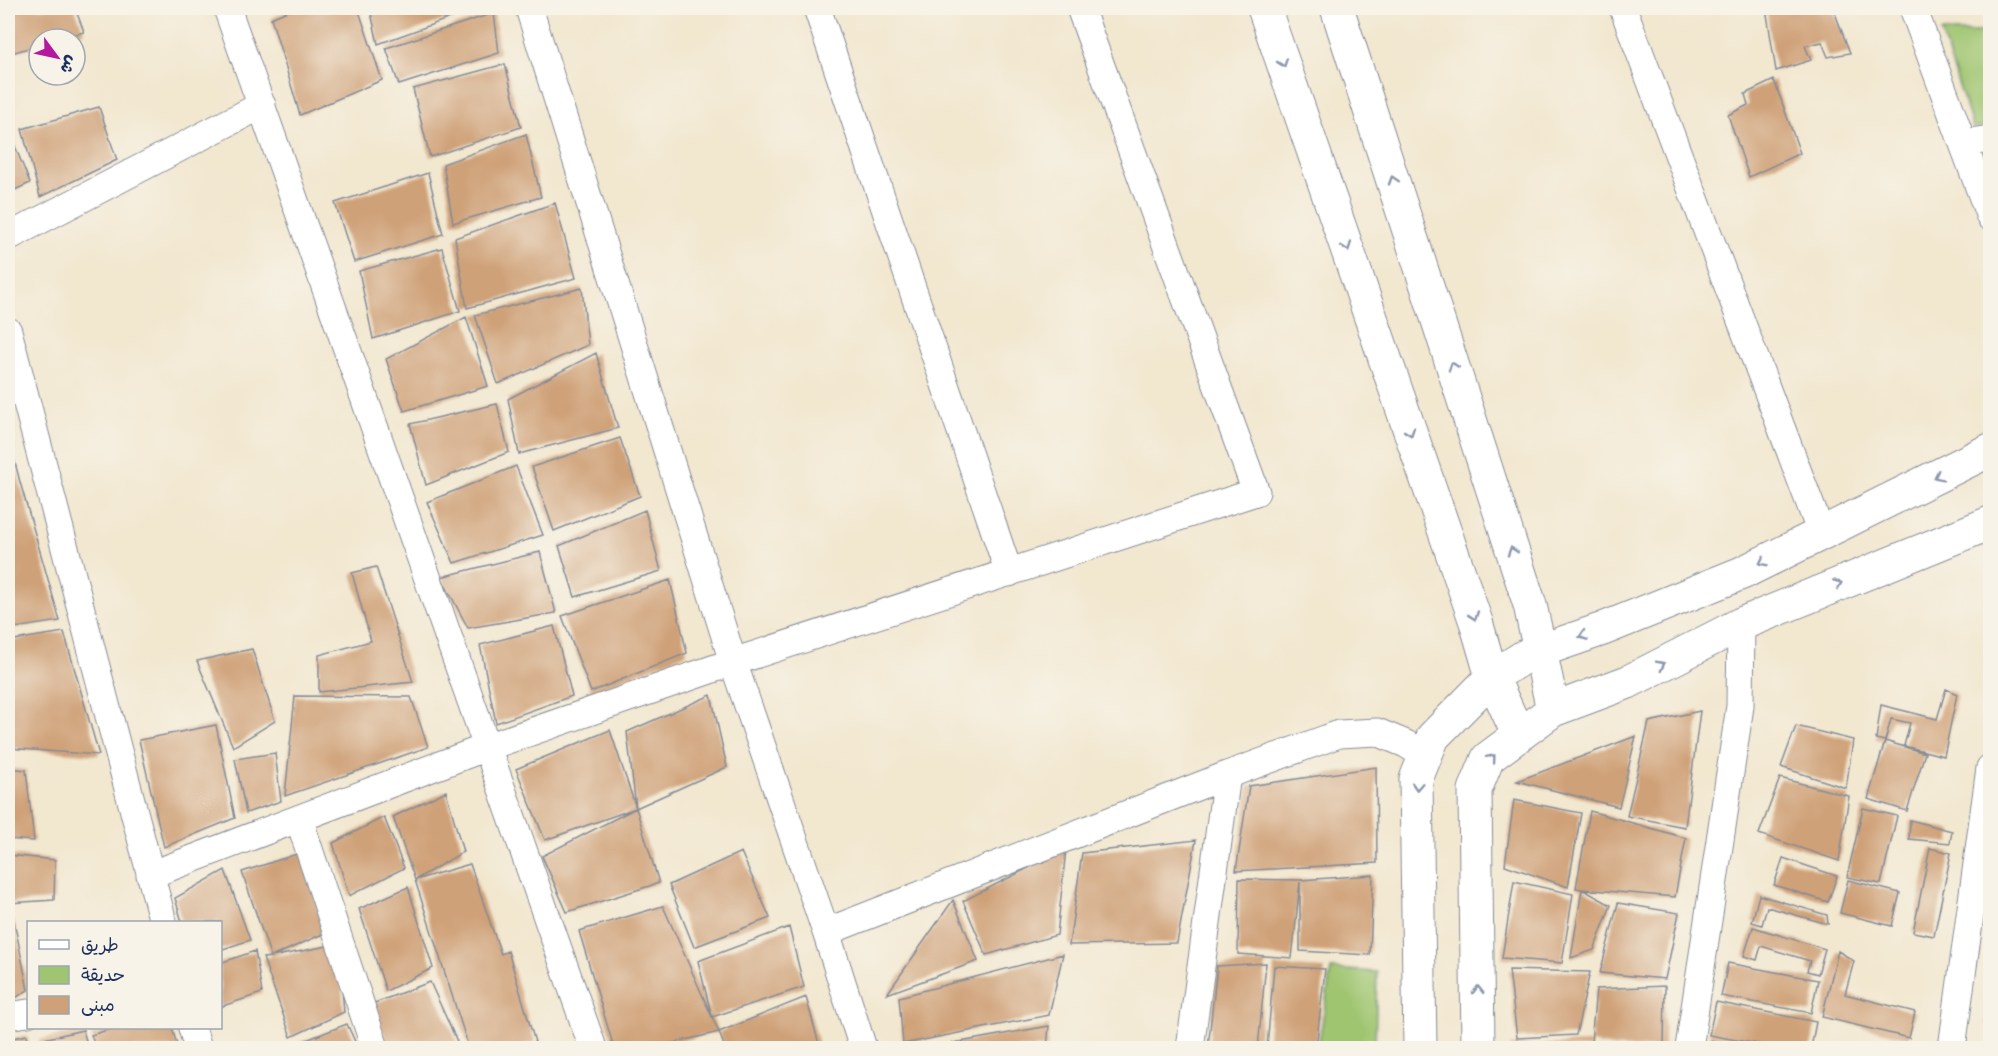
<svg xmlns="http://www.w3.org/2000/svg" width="1998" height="1056" font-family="'Indie Flower','Playpen Sans Arabic',sans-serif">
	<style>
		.green { fill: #9fc570; stroke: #5d7a67; stroke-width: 1.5 }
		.building { fill: #cfa178 }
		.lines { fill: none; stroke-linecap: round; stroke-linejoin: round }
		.minor-casing { stroke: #868b96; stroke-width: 29 }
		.tertiary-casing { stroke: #868b96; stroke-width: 35 }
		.minor { stroke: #fff; stroke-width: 27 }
		.tertiary { stroke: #fff; stroke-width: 33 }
		.oneway { stroke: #8d97ae }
	</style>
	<rect width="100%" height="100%" fill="#f7f3e8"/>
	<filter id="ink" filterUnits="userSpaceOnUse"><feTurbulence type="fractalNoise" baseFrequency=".0167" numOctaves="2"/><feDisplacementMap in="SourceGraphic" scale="12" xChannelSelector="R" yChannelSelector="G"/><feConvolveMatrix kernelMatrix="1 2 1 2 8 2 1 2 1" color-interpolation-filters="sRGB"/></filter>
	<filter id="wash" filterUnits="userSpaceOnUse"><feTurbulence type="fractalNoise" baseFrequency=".008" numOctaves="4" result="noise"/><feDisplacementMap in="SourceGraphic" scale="24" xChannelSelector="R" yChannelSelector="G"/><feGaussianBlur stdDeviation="1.35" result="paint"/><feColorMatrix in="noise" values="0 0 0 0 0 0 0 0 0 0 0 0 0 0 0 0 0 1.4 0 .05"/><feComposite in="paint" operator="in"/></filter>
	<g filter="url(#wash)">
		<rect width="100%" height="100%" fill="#f2e7cf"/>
		<path class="green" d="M1941 32H1990V125L1973 128Z
			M1331 969 1377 972 1375 1048H1318Z"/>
		<g id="blocks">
			<path class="building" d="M8 8H75L84 32 59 39H39V45L8 54Z
				M294 8H358L382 80 300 115 271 18Z
				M370 8H478L378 44Z
				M1766 8H1833L1850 53 1828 57 1822 42 1805 46 1811 60 1776 71Z
				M494 13 499 53 399 85 386 48Z
				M505 64 521 127 430 157 413 89Z
				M1774 80 1800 153 1749 177 1728 115 1748 105 1745 94Z
				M99 107 117 160 40 197 22 129Z
				M8 129 30 183 8 193Z
				M526 134 541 197 453 223 443 164Z
				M428 173 443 234 354 262 335 203Z
				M555 203 576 278 467 308 455 238Z
				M442 248 460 311 373 339 359 271Z
				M582 288 588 345 498 384 475 315Z
				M466 317 488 386 404 411 386 359Z
				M596 353 618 428 519 454 508 399Z
				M497 404 509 452 426 485 410 424Z
				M8 435 20 482 60 621 8 629Z
				M620 438 640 496 554 531 532 467Z
				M516 466 543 535 454 563 427 502Z
				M645 510 661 571 575 597 559 546Z
				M540 552 556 613 468 628 441 577Z
				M376 567 413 682 319 692V655L371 641 352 573Z
				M670 580 687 653 591 692 562 616Z
				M554 626 572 696 496 723 480 645Z
				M64 632 99 755 8 748V641Z
				M252 649 275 721 233 747 197 661Z
				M1946 689 1957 694 1944 756 1904 746 1910 723 1891 719 1885 741 1876 739 1881 705 1937 719Z
				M711 695 727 767 636 808 659 883 567 912 542 856 636 808 545 840 516 769 610 730 636 808 627 732Z
				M295 696 411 697 428 747 285 796Z
				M1700 711 1685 827 1627 816 1649 722Z
				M216 725 235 818 164 847 139 740Z
				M1796 726 1853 740 1846 788 1781 767Z
				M1636 736 1619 807 1517 781Z
				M1885 741 1925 753 1907 811 1868 799Z
				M275 753 281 801 246 813 235 759Z
				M1376 767 1377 863 1236 871 1249 786Z
				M8 768 26 770 34 841 8 839Z
				M1780 778 1849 796 1839 861 1759 834Z
				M446 791 463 852 415 880 393 817Z
				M1514 800 1581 813 1568 887 1505 865Z
				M1863 808 1897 816 1881 884 1847 877Z
				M1590 811 1686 838 1675 897 1582 889 1611 905 1594 950 1571 958 1582 889 1576 888Z
				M384 817 404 868 349 896 333 843Z
				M1910 820 1952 831 1950 843 1909 839Z
				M1196 840 1177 943 1069 945 1082 853Z
				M1930 848 1951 853 1934 936 1913 932Z
				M1066 849 1057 935 986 955 963 901Z
				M303 852 325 933 271 957 338 944 344 1012 291 1037 263 958 271 957 242 872Z
				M741 852 770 918 694 947 669 885Z
				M8 855 55 860 54 900 8 903Z
				M1783 858 1837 876 1828 902 1774 885Z
				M470 864 501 954 508 951 535 1042 514 1048H469L415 880Z
				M225 870 250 940 220 950V922H182L175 898Z
				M1373 875 1370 955 1300 951V882L1292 958 1238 954 1239 879 1300 880Z
				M1848 880 1900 893 1892 926 1840 913Z
				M1514 881 1573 894 1562 963 1502 958Z
				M408 887 433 968 386 991 359 909Z
				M1759 895 1827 915 1828 924 1767 907 1762 925 1752 922Z
				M953 900 978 961 887 994Z
				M1618 903 1679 913 1665 979 1600 973Z
				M663 906 712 1017 698 961 789 927 804 987 712 1017 719 1032 652 1048H614L579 931Z
				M14 921 28 990 8 1003V922Z
				M1753 927 1825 949 1818 974 1807 971 1810 961 1761 946 1757 960 1744 956Z
				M255 951 262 993 220 1007V963Z
				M1838 951 1854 961 1845 994 1915 1012 1909 1038 1822 1017Z
				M1063 954 1049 1015 903 1044 899 997Z
				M1266 963 1258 1048H1208L1217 966Z
				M1728 963 1818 980 1811 1013 1721 996Z
				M1274 966 1325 969 1316 1048H1267Z
				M1509 970 1590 972 1576 1035 1517 1038Z
				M430 982 460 1048H389L372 1004Z
				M1665 986 1664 1048H1617L1591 1043 1596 989Z
				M806 997 820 1048H725L719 1032Z
				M1716 1002 1816 1022 1811 1048H1780L1709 1035Z
				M1989 1004H1990V1026L1985 1024Z
				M347 1024 358 1048H296V1044Z
				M1049 1026 1047 1048H933V1047Z
				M114 1028H172L178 1048H96L91 1035Z
				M83 1030 88 1048H41L39 1040Z
				M27 1035 30 1048H8V1039Z
				M1710 1041 1741 1048H1708Z
				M1591 1043 1590 1048H1510V1046Z"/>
		</g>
	</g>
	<g filter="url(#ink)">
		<use href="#blocks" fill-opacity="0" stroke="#868b96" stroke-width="1.5"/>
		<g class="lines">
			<g class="minor-casing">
				<path id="minor" d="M227 8 593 1048
					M529 8 733 662 826 932 863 1048
					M817 8 1009 573
					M1623 8 1821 533
					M1913 8 1990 217
					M1964 143 1990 139
					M8 237 262 105
					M8 331 163 922
					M299 819 375 1048
					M150 875 487 747 733 662 1256 492 1080 8
					M826 932 1227 775 1339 734 1377 732 1406 744 1425 756
					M8 1016 28 1013
					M192 1028 198 1048
					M1190 1048 1227 775
					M1689 1048 1740 706 1741 624
					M1952 1048 1990 768"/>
			</g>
			<g class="tertiary-casing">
				<path id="tertiary" d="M1264 8 1476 622 1492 677 1518 734
					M1337 8 1530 605 1553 710
					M1420 1048 1416 779 1433 737 1492 677 1525 656 1603 629 1742 573 1990 450
					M1478 1048 1475 790 1488 758 1553 710 1628 682 1741 624 1990 523"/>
			</g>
			<use href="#minor" class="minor"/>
			<use href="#tertiary" class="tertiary"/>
		</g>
		<defs><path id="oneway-chevron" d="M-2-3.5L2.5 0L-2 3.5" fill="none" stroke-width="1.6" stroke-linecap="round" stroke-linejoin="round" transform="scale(1.5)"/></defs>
		<g class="oneway">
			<use href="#oneway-chevron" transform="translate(1283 63) rotate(71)"/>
			<use href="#oneway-chevron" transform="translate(1393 180) rotate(-108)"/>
			<use href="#oneway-chevron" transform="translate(1347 247) rotate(71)"/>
			<use href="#oneway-chevron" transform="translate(1453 366) rotate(-108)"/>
			<use href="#oneway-chevron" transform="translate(1410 432) rotate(71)"/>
			<use href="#oneway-chevron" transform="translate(1938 476) rotate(154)"/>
			<use href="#oneway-chevron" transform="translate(1512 551) rotate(-108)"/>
			<use href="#oneway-chevron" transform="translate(1763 562) rotate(153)"/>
			<use href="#oneway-chevron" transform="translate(1838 584) rotate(-22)"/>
			<use href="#oneway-chevron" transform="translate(1474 616) rotate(71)"/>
			<use href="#oneway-chevron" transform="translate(1583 636) rotate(161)"/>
			<use href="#oneway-chevron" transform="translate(1661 665) rotate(-27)"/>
			<use href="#oneway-chevron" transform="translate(1492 758) rotate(-50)"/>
			<use href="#oneway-chevron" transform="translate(1417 786) rotate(93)"/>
			<use href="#oneway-chevron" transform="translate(1478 990) rotate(-91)"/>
		</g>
	</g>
	<rect width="1998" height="1056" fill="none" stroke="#f7f3e8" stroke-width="30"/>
	<rect x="27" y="921" width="195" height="108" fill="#f7f3e8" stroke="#9fa5b1" stroke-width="1.5"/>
	<rect x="39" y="940" width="30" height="9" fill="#ffffff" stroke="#9fa5b1" stroke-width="1.5"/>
	<text x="81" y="951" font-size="18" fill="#1b2f5e">طريق</text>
	<rect x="39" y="966" width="30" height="18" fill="#9fc570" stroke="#9fa5b1" stroke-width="1.5"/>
	<text x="81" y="981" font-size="18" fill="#1b2f5e">حديقة</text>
	<rect x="39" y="996" width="30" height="18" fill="#cfa178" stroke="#9fa5b1" stroke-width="1.5"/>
	<text x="81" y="1011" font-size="18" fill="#1b2f5e">مبنى</text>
	<g transform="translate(57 57) rotate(123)"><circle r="28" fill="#f7f3e8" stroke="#9fa5b1" stroke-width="1.5"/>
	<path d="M0-4.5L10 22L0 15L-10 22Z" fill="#b5179e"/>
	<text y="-9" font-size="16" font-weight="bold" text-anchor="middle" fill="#1b2f5e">ش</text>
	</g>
</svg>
